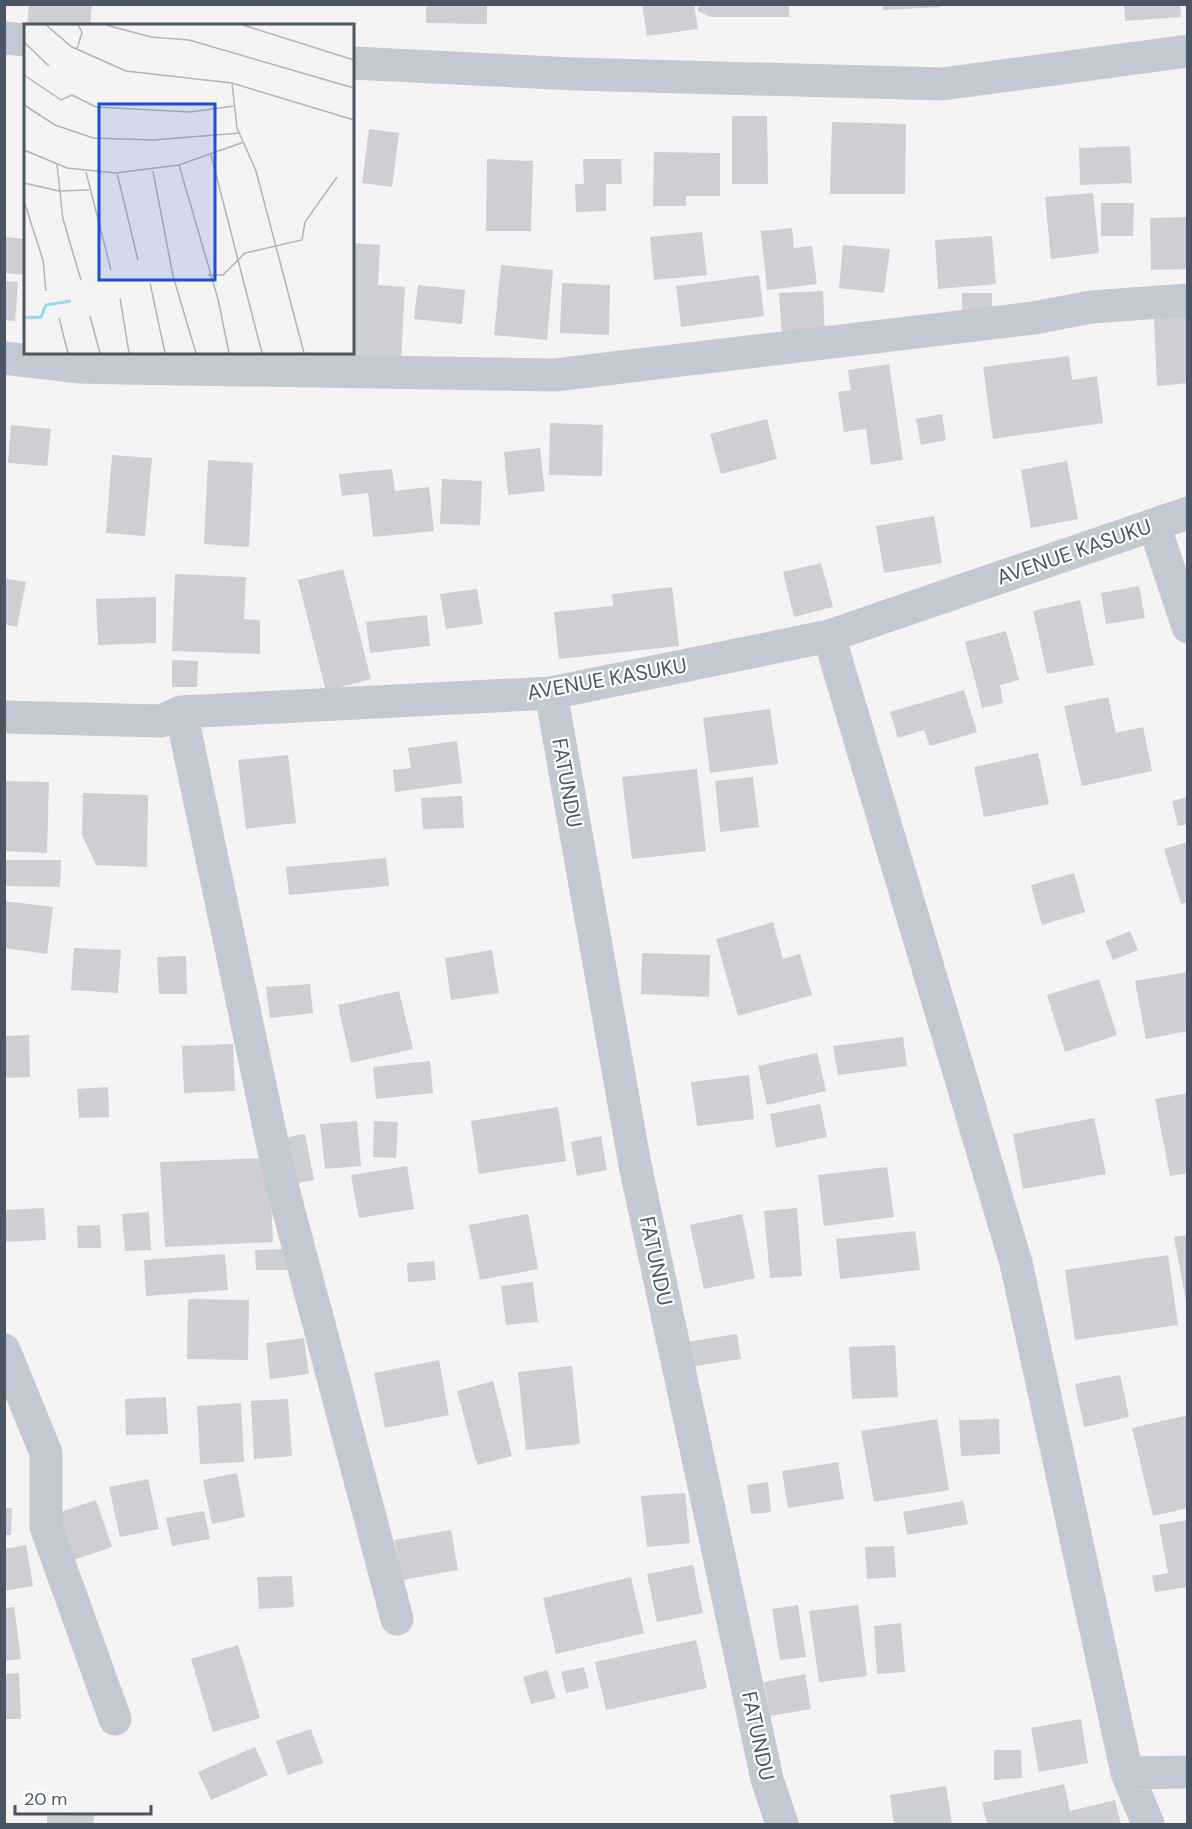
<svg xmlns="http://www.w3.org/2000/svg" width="1192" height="1829" font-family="'DM Sans',sans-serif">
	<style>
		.building { fill: #cdcfd5 }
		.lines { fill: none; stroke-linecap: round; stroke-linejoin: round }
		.minor { stroke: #c1cad2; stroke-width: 33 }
		.labels { text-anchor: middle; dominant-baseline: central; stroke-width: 4.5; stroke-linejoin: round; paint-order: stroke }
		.street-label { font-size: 21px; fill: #4a5661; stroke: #fff }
		.inset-river { fill: none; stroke: #90daee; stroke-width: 3 }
		.inset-road { fill: none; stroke: #b1b4b9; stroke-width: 1.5 }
		.view { fill: #1d4ed8; fill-opacity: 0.15; stroke: #1d4ed8; stroke-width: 3 }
		.inset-edge { fill: none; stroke: #4a5661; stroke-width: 3 }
	</style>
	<rect width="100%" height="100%" fill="#f5f3f3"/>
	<path class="building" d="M29 4H92L90 26H27Z
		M426 4H487V24L426 23Z
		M642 4H694L698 29 647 36Z
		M698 4H789V17H710L698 11Z
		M882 4H941V7L883 10Z
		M1124 4H1180L1181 17 1125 21Z
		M732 116H767L768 184H732Z
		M832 122 906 124 905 194H830Z
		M369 129 399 133 392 187 362 183Z
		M1130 146 1132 183 1080 185 1079 148Z
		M654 152 720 153V196H686V206H653Z
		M487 159 533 161 531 231H486Z
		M583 159H621L622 184H606V211L576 212 575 184H584Z
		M1093 193 1099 253 1051 259 1045 197Z
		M1101 203H1134L1133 236H1101Z
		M1188 217V269L1151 270 1150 218Z
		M792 228 794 248 812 246 817 284 767 290 761 231Z
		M702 232 707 275 654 280 650 237Z
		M992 236 996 284 938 289 935 240Z
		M4 237 26 239V275L4 273Z
		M352 243 380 245 378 285 405 287 401 359 330 355V352H352Z
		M843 245 890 249 884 293 839 288Z
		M501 265 553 270 547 340 494 335Z
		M759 275 764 316 681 327 676 286Z
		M4 281 18 282 15 321 4 320Z
		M562 283 610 285 609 335 560 333Z
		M418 285 465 290 462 324 414 319Z
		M823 291 825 337 782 339 779 293Z
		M962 293H992V314H962Z
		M1188 316V383L1157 386 1154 318Z
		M1069 356 1072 380 1097 376 1103 423 993 439 983 367Z
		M889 364 903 460 871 465 866 429 844 432 838 392 851 390 848 370Z
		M942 414 946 440 921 445 916 419Z
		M767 419 777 459 721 474 710 434Z
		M550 423 603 425 602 476 549 475Z
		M11 425 51 429 47 466 8 463Z
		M540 448 545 491 508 495 504 452Z
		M112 455 152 458 145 536 106 533Z
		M208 460 253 463 249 547 204 544Z
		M1067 461 1078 519 1031 528 1021 470Z
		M392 469 395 491 429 487 434 531 373 537 368 493 342 496 339 474Z
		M442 479 482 481 480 525 440 524Z
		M934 516 942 563 884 573 876 526Z
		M821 563 833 607 794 617 783 572Z
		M343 569 371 679 326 691 298 580Z
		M175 574 246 577 244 619 260 620V654L172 651Z
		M4 578 26 582 17 627 4 624Z
		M1139 586 1145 618 1106 624 1101 593Z
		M672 587 679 646 559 659 554 612 613 606 612 594Z
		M477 589 483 624 446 629 440 594Z
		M156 597V643L98 645 96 599Z
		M1080 600 1094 665 1047 674 1033 611Z
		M427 615 430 646 370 653 366 622Z
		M1006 631 1019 680 1000 685 1003 703 982 708 965 642Z
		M172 660 198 661 197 687H172Z
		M964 690 977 732 930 746 924 730 898 738 890 712Z
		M1108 697 1116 733 1143 727 1152 771 1082 786 1064 706Z
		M770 709 778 764 710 773 703 718Z
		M457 741 462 783 395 792 393 770 411 768 408 748Z
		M1038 753 1049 804 984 817 974 767Z
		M288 755 296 823 246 829 238 760Z
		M697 769 706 851 632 859 622 777Z
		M753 777 759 827 720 832 715 781Z
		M4 781 49 782 47 853 4 851Z
		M83 793 148 795 147 867 96 865 82 835Z
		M462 796 464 828 423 829 421 798Z
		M1188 797V824L1178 826 1172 801Z
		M1188 842V902L1181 904 1164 849Z
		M386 858 389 886 289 895 286 867Z
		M4 860H61L60 887 4 886Z
		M1074 873 1085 912 1042 925 1031 885Z
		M4 901 53 907 47 954 4 948Z
		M773 922 783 959 800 954 812 995 738 1016 716 939Z
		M1130 931 1138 950 1113 960 1105 941Z
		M74 948 121 950 118 993 71 990Z
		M492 950 499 993 451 1000 445 958Z
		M642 953 710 955 709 997 641 994Z
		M186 956 187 994H159L157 957Z
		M1188 972V1031L1146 1039 1135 981Z
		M1099 979 1117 1035 1065 1052 1047 995Z
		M310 984 313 1013 270 1018 266 987Z
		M399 991 413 1049 351 1063 338 1005Z
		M29 1035 30 1077 4 1078V1036Z
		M903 1037 907 1066 838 1075 833 1046Z
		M233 1044 235 1091 184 1093 182 1046Z
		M817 1053 826 1091 767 1105 758 1066Z
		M430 1061 433 1093 376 1099 373 1067Z
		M749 1075 754 1119 697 1126 691 1082Z
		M108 1087 109 1117 79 1118 77 1089Z
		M1188 1093V1173L1170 1176 1155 1099Z
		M820 1104 827 1137 776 1148 770 1114Z
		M558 1107 566 1161 479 1174 471 1121Z
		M1094 1118 1106 1174 1023 1189 1013 1134Z
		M357 1121 361 1166 325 1169 320 1124Z
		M374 1121 398 1122 396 1158 373 1157Z
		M305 1134 314 1180 287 1185 278 1139Z
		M601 1136 607 1170 577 1176 571 1142Z
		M269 1158 273 1242 165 1247 160 1162Z
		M407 1166 414 1209 359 1218 351 1175Z
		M887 1167 894 1217 824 1226 818 1175Z
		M44 1208 46 1240 4 1242V1210Z
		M797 1208 802 1276 770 1278 764 1211Z
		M149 1212 151 1250 125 1251 122 1214Z
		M528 1214 538 1269 480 1280 469 1225Z
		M742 1214 755 1278 704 1289 690 1225Z
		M100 1225 101 1248H78L77 1226Z
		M915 1231 920 1270 840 1279 836 1239Z
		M1188 1235V1302H1186L1174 1237Z
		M287 1249 288 1270H256L255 1250Z
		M225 1254 228 1290 146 1296 144 1260Z
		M1168 1255 1178 1325 1075 1340 1065 1270Z
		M434 1261 436 1280 408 1282 407 1263Z
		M533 1282 538 1322 506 1325 501 1286Z
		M188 1299 249 1300 248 1360 187 1359Z
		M737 1334 741 1359 690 1367 686 1342Z
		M304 1338 309 1374 270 1379 266 1343Z
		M895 1345 898 1397 852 1399 849 1347Z
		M439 1360 449 1415 385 1428 374 1373Z
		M572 1366 580 1444 526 1450 518 1372Z
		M1120 1375 1129 1417 1084 1427 1075 1384Z
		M493 1381 512 1456 477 1465 457 1391Z
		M166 1397 168 1434 126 1435 125 1399Z
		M288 1399 292 1456 254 1459 251 1401Z
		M241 1403 244 1462 200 1464 197 1406Z
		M1188 1415V1508L1153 1516 1132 1428Z
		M937 1419 949 1490 874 1502 861 1431Z
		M999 1419 1000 1454 961 1456 959 1420Z
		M838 1462 844 1499 788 1508 782 1471Z
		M237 1473 245 1517 212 1524 203 1480Z
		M148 1479 159 1529 120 1537 109 1487Z
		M768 1482 771 1512 751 1514 747 1485Z
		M685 1493 690 1543 647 1547 641 1496Z
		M96 1500 112 1547 68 1562 52 1515Z
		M963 1501 968 1524 907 1535 903 1512Z
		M4 1508H12L11 1535H4Z
		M204 1511 210 1539 172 1546 166 1518Z
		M1188 1520V1587L1155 1592 1152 1576 1168 1573 1159 1525Z
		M451 1530 458 1570 402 1580 394 1540Z
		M26 1545 33 1586 4 1591V1549Z
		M894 1546 896 1577 867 1579 865 1547Z
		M693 1565 703 1613 657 1622 647 1574Z
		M292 1576 294 1607 259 1609 257 1577Z
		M631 1577 644 1633 556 1654 543 1598Z
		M798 1605 806 1657 780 1660 772 1609Z
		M858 1605 867 1676 819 1682 809 1611Z
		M14 1607 21 1659 4 1661V1608Z
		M901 1623 905 1672 877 1674 874 1626Z
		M696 1640 707 1688 606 1710 595 1662Z
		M238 1645 260 1718 213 1732 191 1659Z
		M584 1667 589 1688 566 1693 561 1672Z
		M547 1670 556 1698 531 1704 523 1677Z
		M19 1673 21 1719H4V1674Z
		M805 1674 811 1709 770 1716 764 1682Z
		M1081 1719 1088 1763 1039 1772 1031 1728Z
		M311 1729 323 1763 288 1775 276 1741Z
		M255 1747 268 1775 211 1800 198 1772Z
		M994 1750H1021L1022 1778 994 1780Z
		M1064 1784 1070 1811 1115 1800 1121 1824H987L982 1803Z
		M946 1786 952 1824H894L890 1795Z
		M94 1815V1824H47V1816Z"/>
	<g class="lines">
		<path class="minor" d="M4 38 26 40
			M352 63 575 74 942 84 1188 51
			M4 358 80 367 124 368 555 375 1034 318 1091 307 1188 300
			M1154 525 1188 627
			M829 636 1016 1263 1127 1773 1148 1824
			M551 693 635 1165 767 1779 782 1824
			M181 712 278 1170 397 1619
			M4 717 161 721 181 712 551 693 829 636 1188 513
			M4 1350 46 1453V1527L115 1719
			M1127 1773 1188 1772"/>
	</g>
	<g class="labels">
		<g class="street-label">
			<text transform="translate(1074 552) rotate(-19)">AVENUE KASUKU</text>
			<text transform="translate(607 679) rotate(-10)">AVENUE KASUKU</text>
			<text transform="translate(567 783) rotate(80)">FATUNDU</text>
			<text transform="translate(656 1261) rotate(78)">FATUNDU</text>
			<text transform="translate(758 1736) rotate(78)">FATUNDU</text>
		</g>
	</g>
	<g transform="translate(24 24)">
		<rect width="330" height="330" fill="#f5f3f3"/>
		<path class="inset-river" d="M0 297V294L17 293 22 281 47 277"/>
		<path class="inset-road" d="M22 1 48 23 102 47 208 59 330 96M82 1 127 13 165 16 330 64M219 1 330 36M0 18 25 42M53 25 58 8 54 1M0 51 37 76 48 71 72 83 166 88 210 82M208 59 213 104 232 147 280 329M0 81 31 101 69 114 129 116 216 109M0 126 43 144 91 149 155 141 220 118M187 131 238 329M33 141 39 195 57 256M155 141 194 275 205 329M129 147 149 252 172 329M62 148 87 246M93 149 114 236M0 159 35 167 65 166M0 177 19 236 22 267M184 251H199L221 229 278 216 281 198 313 153M126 259 141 329M96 274 105 329M66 292 76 329M35 294 44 329"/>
		<path class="view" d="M75 80H191V256H75Z"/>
		<rect width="330" height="330" class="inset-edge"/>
	</g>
	<rect width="1192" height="1829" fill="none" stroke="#4a5661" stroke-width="12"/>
	<path d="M15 1805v9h136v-9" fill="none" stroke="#4a5661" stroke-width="3"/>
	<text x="24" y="1805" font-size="18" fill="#4a5661" stroke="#ffffff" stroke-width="4.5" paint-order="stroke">20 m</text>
</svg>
